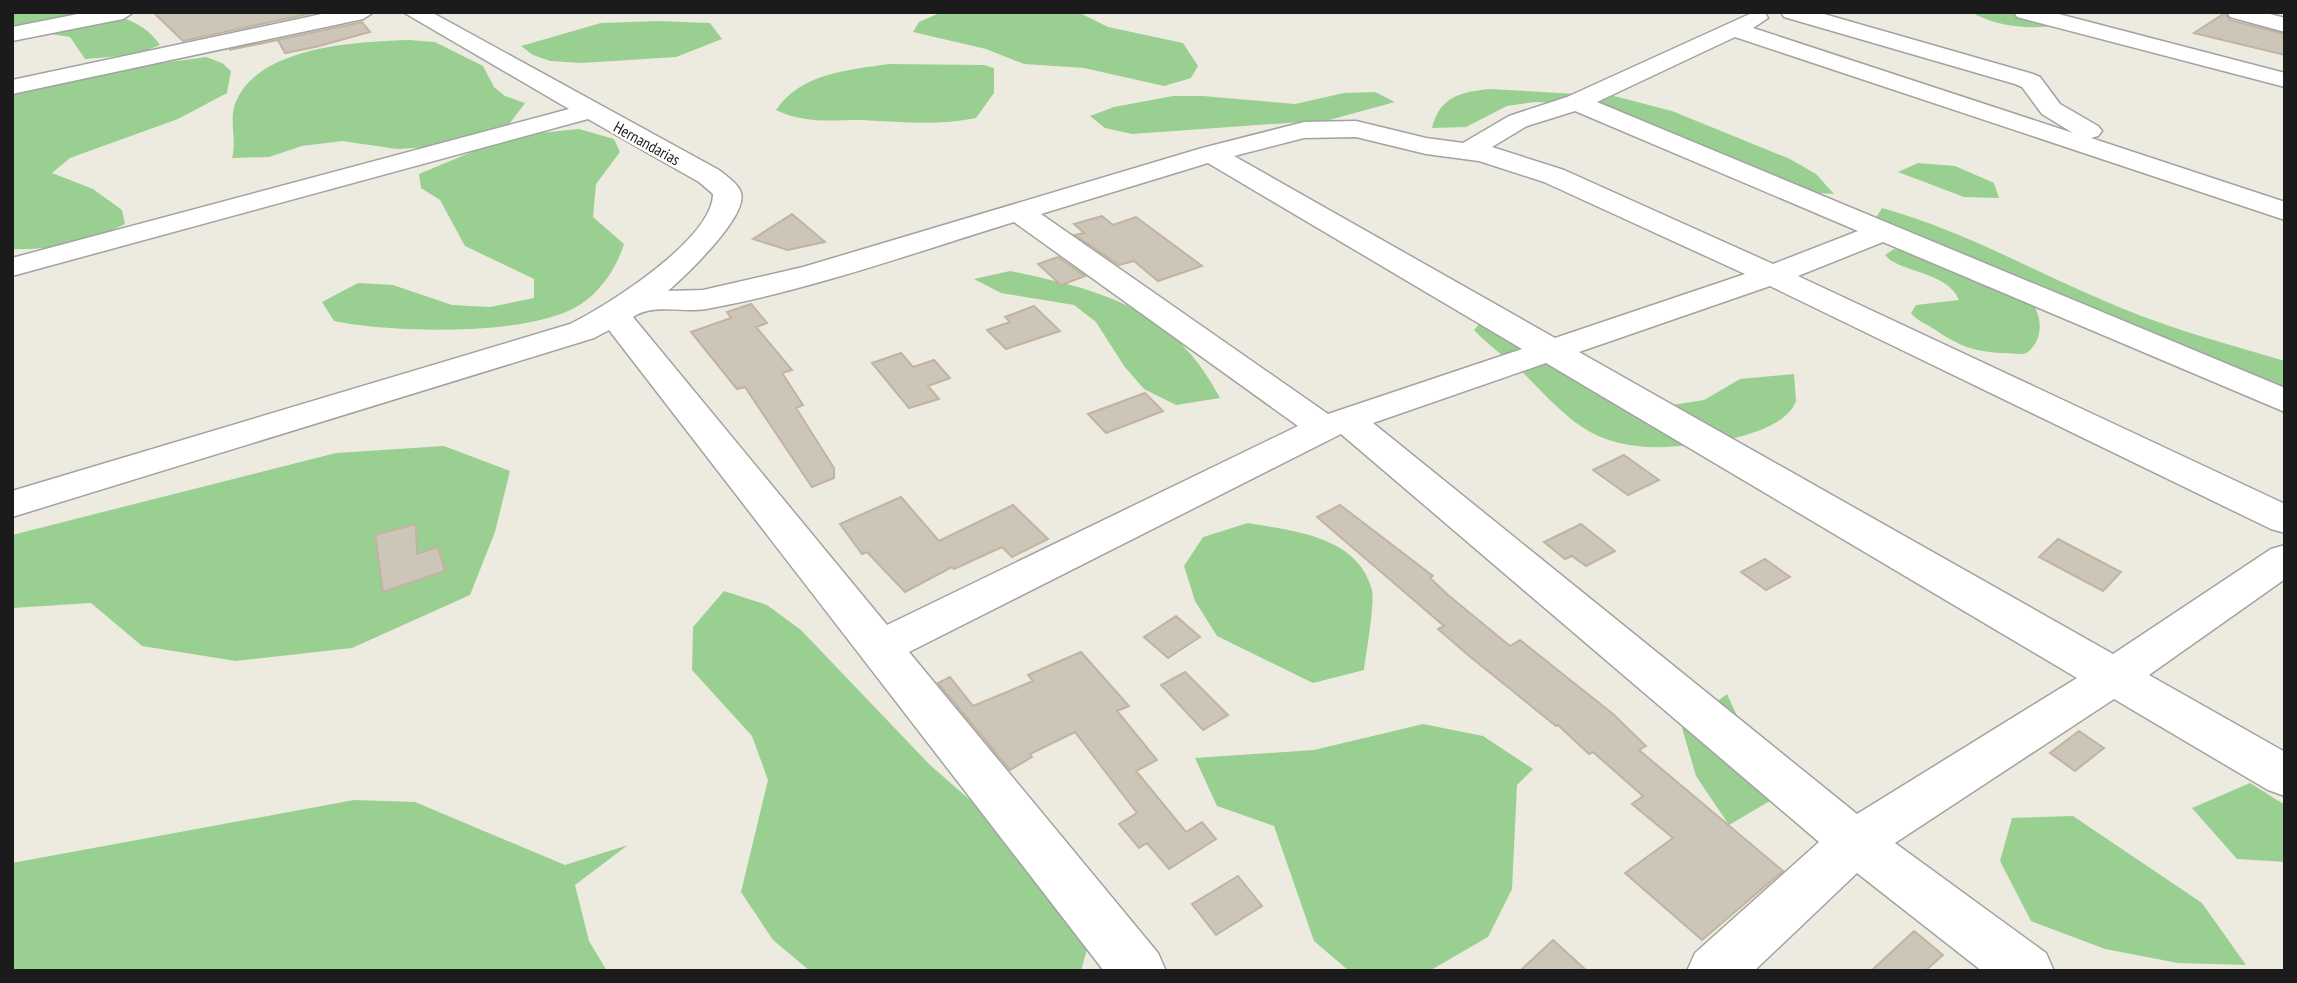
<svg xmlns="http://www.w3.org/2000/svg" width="2297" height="983" font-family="'PT Sans Narrow',sans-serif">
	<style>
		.forest { fill: #99d091 }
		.building { fill: #cdc5b8; stroke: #c0b4a1; stroke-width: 2 }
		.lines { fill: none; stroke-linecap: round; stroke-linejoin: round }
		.minor-casing { stroke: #a2a2a2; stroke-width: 3 }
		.minor { fill: #fff; fill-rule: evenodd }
		.labels { text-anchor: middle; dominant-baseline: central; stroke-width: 5; stroke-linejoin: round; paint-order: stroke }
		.far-street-label { font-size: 16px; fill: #1b1b1b; stroke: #fff }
	</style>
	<rect width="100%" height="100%" fill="#edebdf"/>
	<path class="forest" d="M12 12C60 12 129 0 160 45L135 55 85 59 70 37 12 28Z
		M942 12H1078L1108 27 1183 43 1198 66 1191 78 1164 86 1084 68 1024 64 986 49 913 32 919 22Z
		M1971 12H2030L2059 25C2031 30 1996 27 1971 12Z
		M657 21 710 23 722 39 676 57 581 63 550 61 533 55 521 46 601 23Z
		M409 40 435 42 483 66 494 87 505 96 525 103 504 131 432 147 397 149 342 141 302 146 269 157 232 158C237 141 229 119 235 104 257 46 355 42 409 40Z
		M206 57 222 63 231 71 227 93 178 119 70 158 52 173 93 189 122 210 125 224C86 243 56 250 12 249V94L141 66Z
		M889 64 984 65 994 68V93L976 118C937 126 901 122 862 120 831 120 805 124 776 110 801 73 848 70 889 64Z
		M1490 89 1614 96 1672 111 1790 159 1816 174 1834 194 1799 192 1764 181 1665 129 1566 103 1535 102 1507 106 1466 127 1432 128C1440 96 1461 92 1490 89Z
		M1375 92 1395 102 1329 120 1132 134 1105 128 1090 116 1114 107 1173 96H1203L1295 104 1344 93Z
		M579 129 614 139 620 152 596 184 593 217 624 244C617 267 602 290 581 304 533 337 391 333 334 321L322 302 358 283 393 285 452 305 490 307 534 298V279L465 246 440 200 421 188 419 174 510 136Z
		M1918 163 1955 166 1994 183 1999 198 1964 197 1898 172Z
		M1882 208C1958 229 2026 267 2098 298 2157 325 2223 343 2285 361V398L1874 221Z
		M1894 249 1914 254 2034 306C2044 321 2041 346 2024 354 1982 352 1969 353 1934 329 1925 323 1917 321 1911 313L1916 305 1959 300C1949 275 1911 273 1890 260L1885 255Z
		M1010 271C1102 290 1173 308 1220 398L1176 405 1144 389 1124 366 1096 322 1074 305 1001 293 974 279Z
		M1482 321 1659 407 1704 400 1740 379 1794 374 1796 401C1788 423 1755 433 1734 438 1684 447 1627 457 1582 427 1559 412 1539 388 1519 369 1504 356 1488 345 1474 330Z
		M444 446 510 471 495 532 470 595 352 648 236 661 142 646 91 603 12 608V535L336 453Z
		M1248 523C1294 531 1358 536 1372 590 1375 604 1366 653 1364 670L1313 683 1217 636 1195 601 1184 566 1203 537Z
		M724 591 767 605 801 630 930 765 1055 874 1096 917 1081 971H810L773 940 741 892 768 780 752 736 692 670 693 627Z
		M1727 694 1775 798 1729 825 1696 776 1682 728Z
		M1423 724 1483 736 1533 769 1517 785 1512 889 1488 937 1431 970 1349 971 1314 941 1274 826 1217 806 1195 758 1314 750Z
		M2250 783 2285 805V862L2237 859 2192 808Z
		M354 800 415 802 565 865 628 845 575 885 589 941 607 971H12V863Z
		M2073 816 2202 903 2246 965 2178 963 2105 949 2031 921 2000 861 2012 818Z"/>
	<path class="building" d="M153 12H317L183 41Z
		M2225 13 2229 20 2285 34V55L2194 33Z
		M362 22 370 32 315 47 285 53 278 40 229 50Z
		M792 214 825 242 788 250 753 239Z
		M1102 216 1113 225 1136 217 1202 266 1158 281 1134 261 1119 265 1075 235 1084 233 1074 224Z
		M1058 257 1085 276 1061 285 1038 264Z
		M751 304 767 323 756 327 792 370 782 373 803 405 796 408 834 468V478L812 487 745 387 737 389 691 332 731 318 727 312Z
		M1034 306 1060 331 1006 349 987 330 1010 322 1005 317Z
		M901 353 913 367 934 360 950 378 928 386 939 399 909 408 872 363Z
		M1145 393 1163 411 1106 433 1088 414Z
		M1624 455 1659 480 1628 495 1593 470Z
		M901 497 939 541 1013 505 1048 539 1012 557 1002 547 954 569 952 567 905 592 867 552 862 554 840 524Z
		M1340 505 1433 576 1430 578 1448 595 1510 646 1520 640 1613 714 1646 746 1639 750 1783 871 1702 940 1625 873 1673 838 1632 804 1643 796 1593 752 1589 754 1558 725 1556 726 1468 655 1438 629 1444 626 1317 517Z
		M416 524 417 554 438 547 445 571 383 592 375 535Z
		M1581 524 1615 551 1586 566 1572 556 1565 559 1544 542Z
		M2058 539 2121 572 2103 591 2039 557Z
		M1765 559 1790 577 1766 590 1741 572Z
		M1176 616 1200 637 1168 658 1144 637Z
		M1081 652 1129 706 1117 711 1157 760 1136 771 1186 832 1202 822 1216 839 1169 869 1147 843 1139 848 1119 824 1137 813 1075 732 1030 754 1032 757 1010 770 938 683 950 677 973 706 1033 681 1028 675Z
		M1185 672 1228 715 1203 730 1161 685Z
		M2079 731 2104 748 2075 771 2050 753Z
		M1238 876 1262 906 1216 935 1192 904Z
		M1914 931 1943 955 1925 971H1871Z
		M1553 940 1587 971H1520Z"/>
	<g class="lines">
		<g class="minor-casing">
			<path id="minor" d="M88 12H134L123 19 12 41V27Z
				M331 12H374L363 19 12 94V80Z
				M403 12H431L719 170C726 176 739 184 741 193 748 217 685 276 668 291L703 290 803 267 1202 148 1304 122 1356 121 1426 138 1463 143 1509 116 1567 97 1754 12 1765 13 1768 18 1753 28 2073 133 2042 114 2022 87 2015 84 1784 17 1781 12H1817L2033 74 2040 77 2060 104 2098 126 2102 131 2098 136 2091 138 2285 202V220L1735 37 1597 102 2285 388V412L1883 242 1798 276 2285 504V533L2271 529 1770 286 1579 352 2113 654 2271 549 2285 545V579L2149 675 2285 752V796L2268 790 2114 699 1895 843 2046 953 2054 971H1982L1857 873 1754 971H1687L1695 953 1819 842 1341 434 909 652 1158 953 1166 971H1104L609 330 594 338 12 517V491L570 324C607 306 713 239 713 194L699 182 588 119 12 276V258L569 109ZM1575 111 1858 231 1773 264 1564 170 1492 147 1527 126ZM1356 137 1426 154 1479 161 1544 182 1745 274 1555 338 1234 156 1304 138ZM1208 163 1522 349 1328 414 1041 214ZM1014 222 1298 426 887 625 633 317C653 303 682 313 706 309 810 290 913 253 1014 222ZM1546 363 2077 678 1857 814 1373 423Z
				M2014 12H2051L2285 73V87L2017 17Z
				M2227 12H2263L2285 18V32L2230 17Z"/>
		</g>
		<use href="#minor" class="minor"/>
	</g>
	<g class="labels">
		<g class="far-street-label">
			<text transform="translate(647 143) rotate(29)">Hernandarias</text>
		</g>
	</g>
	<rect width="2297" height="983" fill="none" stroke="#1b1b1b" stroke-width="28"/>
</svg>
